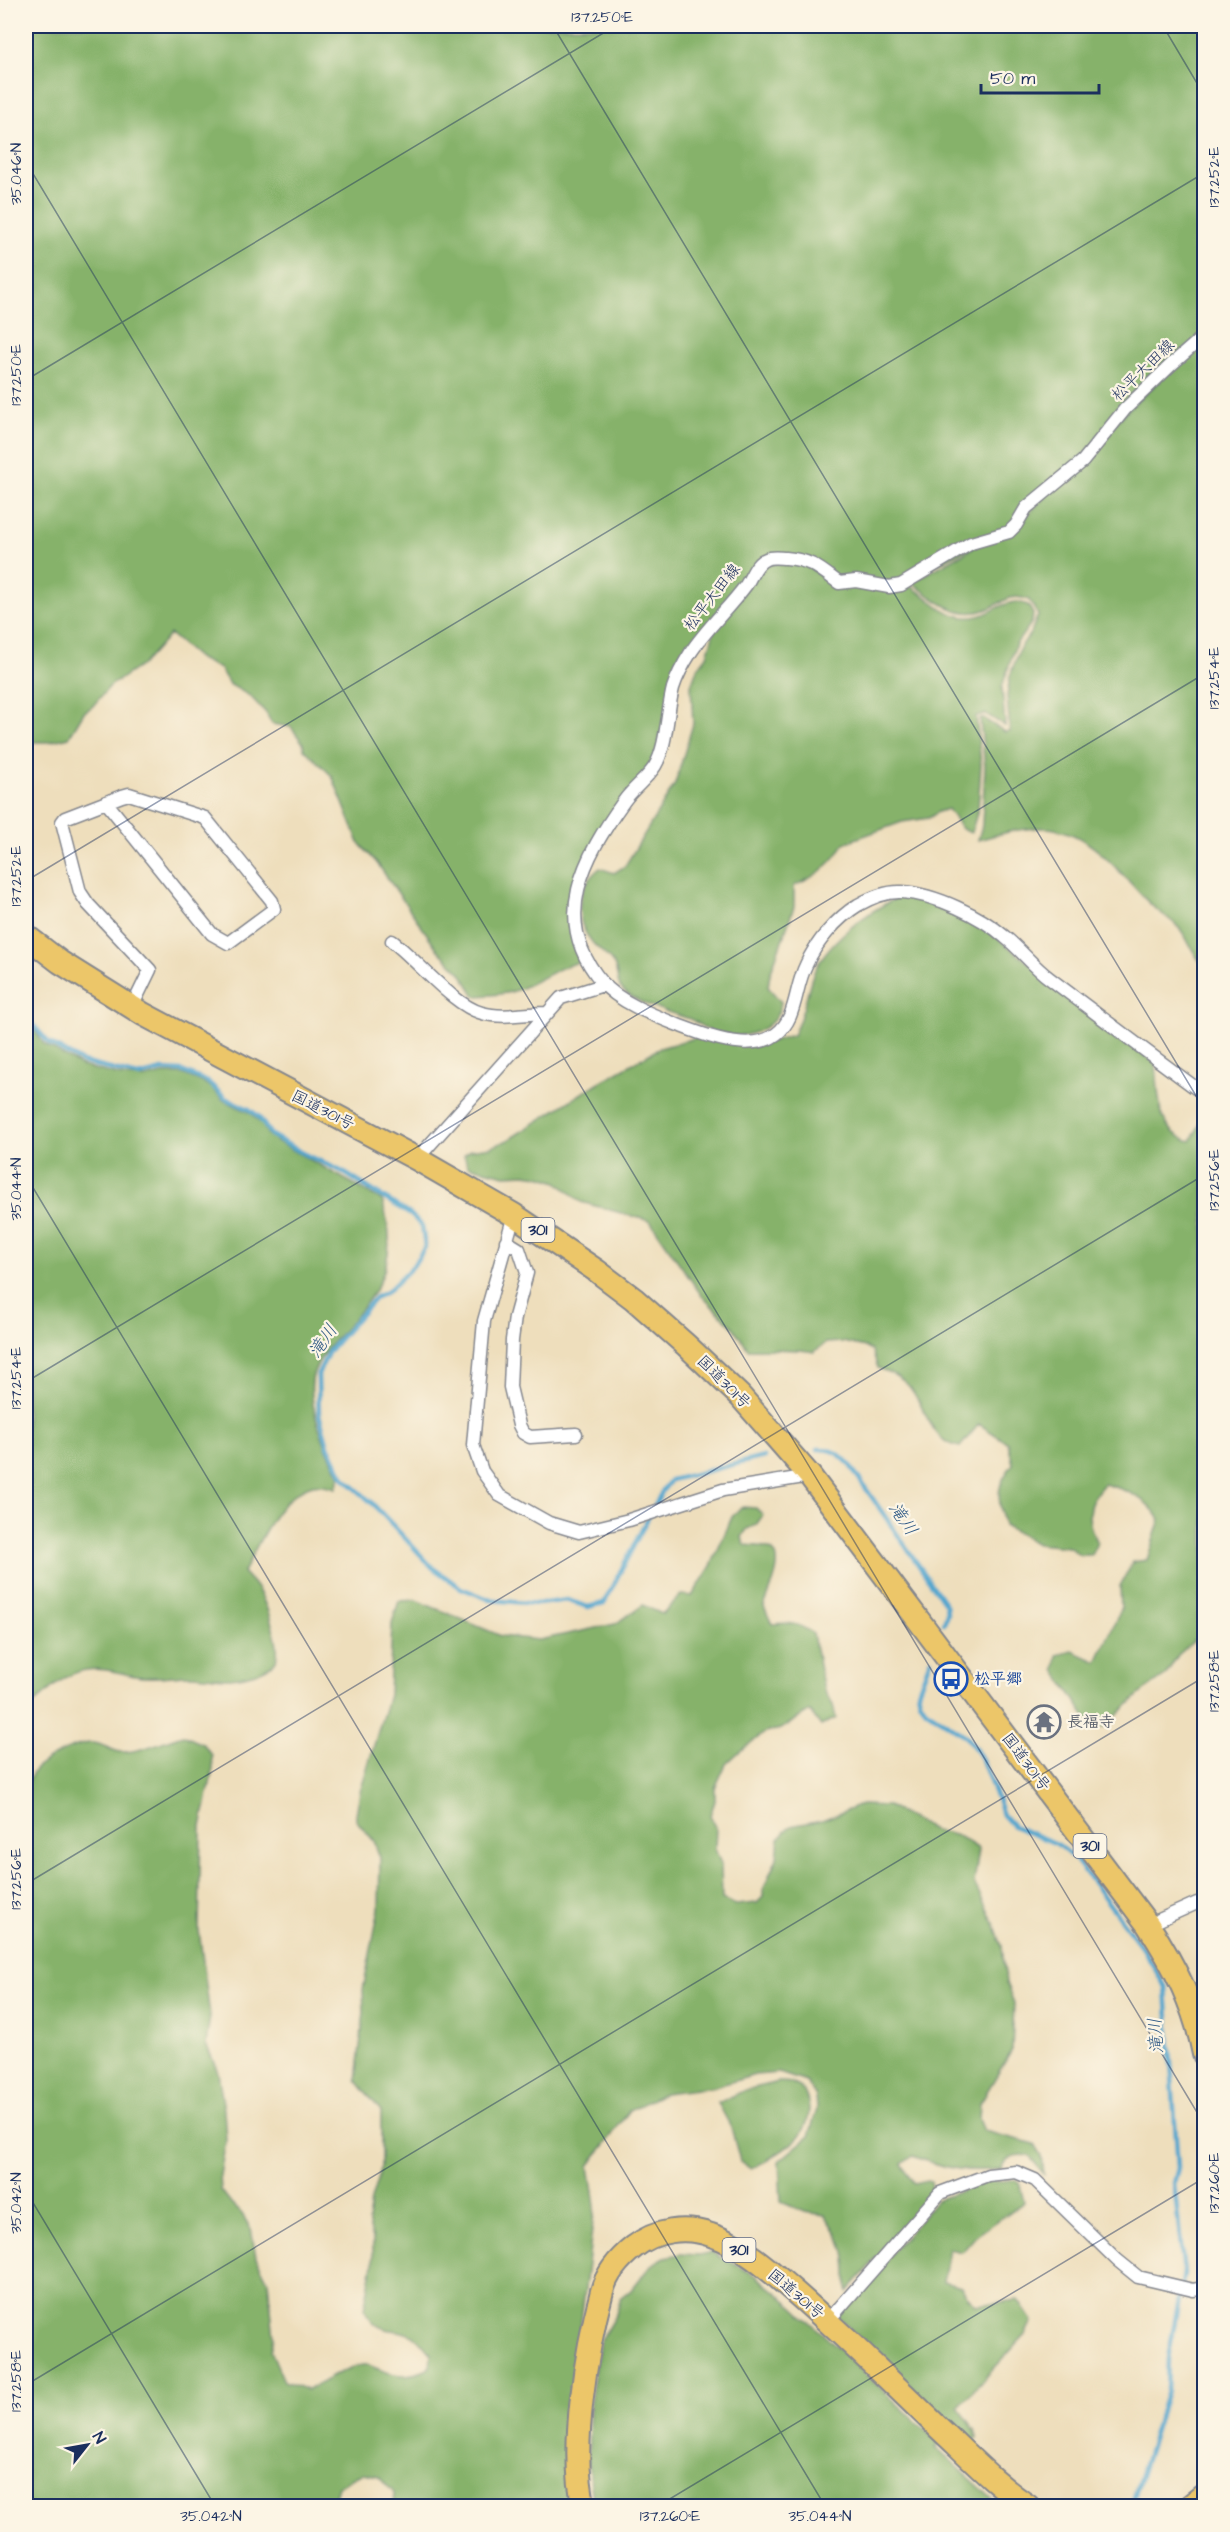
<svg xmlns="http://www.w3.org/2000/svg" width="1230" height="2532" font-family="'Architects Daughter','Klee One',sans-serif">
	<style>
		.forest { fill: #86b26a; stroke: #507064; stroke-width: 1.5 }
		.lines { fill: none; stroke-linecap: round; stroke-linejoin: round }
		.stream { stroke: #53a6ce; stroke-width: 4.5 }
		.street-casing { stroke: #84868d; stroke-width: 15 }
		.highway-casing { stroke: #84868d; stroke-width: 26 }
		.street { stroke: #fff; stroke-width: 12 }
		.highway { stroke: #ecc669; stroke-width: 22 }
		.ticks { fill: none; stroke: #1b2f5e; stroke-width: 1.5; stroke-opacity: 0.45 }
		.labels { text-anchor: middle; dominant-baseline: central; stroke-width: 4.5; stroke-linejoin: round; paint-order: stroke }
		.shield { fill: #fcf5e5; stroke: #5e6a86; stroke-width: 1.5 }
		.shield-label { font-size: 15px; font-weight: bold; fill: #1b2f5e }
		.street-label { font-size: 16px; fill: #1b2f5e; stroke: #fcf5e5 }
		.transit-label { font-size: 16px; font-weight: bold; fill: #164399; stroke: #fcf5e5; text-anchor: start }
		.worship-label { font-size: 16px; font-weight: bold; fill: #5b616d; stroke: #fcf5e5; text-anchor: start }
		.water-label { font-size: 18px; font-style: italic; fill: #2f5985; stroke: #fcf5e5 }
		.neatline { fill: none; stroke: #1b2f5e; stroke-width: 2 }
		.ticks-label { font-size: 15px; text-anchor: middle; fill: #1b2f5e }
	</style>
	<rect width="100%" height="100%" fill="#fcf5e5"/>
	<filter id="ink" filterUnits="userSpaceOnUse"><feTurbulence type="fractalNoise" baseFrequency=".0167" numOctaves="2"/><feDisplacementMap in="SourceGraphic" scale="12" xChannelSelector="R" yChannelSelector="G"/><feConvolveMatrix kernelMatrix="1 2 1 2 8 2 1 2 1" color-interpolation-filters="sRGB"/></filter>
	<filter id="wash" filterUnits="userSpaceOnUse"><feTurbulence type="fractalNoise" baseFrequency=".008" numOctaves="4" result="noise"/><feDisplacementMap in="SourceGraphic" scale="24" xChannelSelector="R" yChannelSelector="G"/><feGaussianBlur stdDeviation="1.35" result="paint"/><feColorMatrix in="noise" values="0 0 0 0 0 0 0 0 0 0 0 0 0 0 0 0 0 1.4 0 .05"/><feComposite in="paint" operator="in"/></filter>
	<g filter="url(#wash)">
		<rect width="100%" height="100%" fill="#eedebc"/>
		<path class="forest" d="M26 26H1204V334L1013 526 901 582 843 581 775 554 738 588 683 656 655 755 573 890 570 913 583 961C560 966 542 979 522 988 507 995 490 995 475 996L461 973 438 950 377 863 359 843 332 776 304 749 303 743 291 727 272 724 266 713 250 696 229 684 220 669 198 658 170 634 143 664 110 686 92 707 84 712 69 737 49 742H26Z
			M1204 340V965C1192 955 1189 939 1179 928 1170 918 1156 911 1147 901 1120 873 1089 830 1046 828 1023 827 1000 834 978 840L982 825 985 766 980 719H984L1005 732 1010 731 1007 696 1010 676 1020 648 1031 632 1038 615 1029 600C1009 592 1002 604 985 610 958 620 931 598 912 582L1022 521 1127 411Z
			M768 563C778 563 794 561 804 565 816 570 827 583 840 585 856 586 897 581 909 586 925 593 937 609 955 615 990 626 999 593 1028 605L1033 614 1032 622 1016 644 1002 687 1005 726 986 714 976 716 981 764 978 810 971 833 962 829 948 809 938 812 929 818 902 822 844 843C834 864 815 877 794 886V907L770 974 768 987 781 1002C777 1033 741 1040 715 1033 705 1030 697 1021 687 1018 669 1012 631 1003 620 987 616 981 618 971 614 965 609 956 598 950 592 942 572 918 577 886 600 868L614 873 625 866 675 784 693 724 691 685 697 669 707 656 715 628 757 573Z
			M899 897C928 899 955 913 981 925L1156 1064C1159 1094 1155 1132 1191 1141L1204 1116V1632L1178 1655 1165 1676 1141 1693 1104 1727 1093 1728 1055 1670 1057 1655 1073 1651 1097 1662 1121 1609 1120 1586 1133 1562 1147 1560 1160 1519C1146 1498 1128 1490 1104 1484 1086 1503 1085 1519 1097 1543L1091 1555H1079L1069 1547 1037 1544 1004 1525C998 1497 994 1488 1013 1464L1008 1443 979 1424 960 1447C929 1443 925 1402 907 1384 899 1376 889 1372 878 1368L872 1351 865 1347 843 1342 826 1343 814 1352C793 1348 770 1350 748 1349L733 1327 702 1296 650 1221 581 1202 557 1182 539 1176 525 1174 505 1175 468 1166 464 1155 470 1150 491 1147 508 1140 598 1083 660 1048 698 1037 755 1046 793 1035C804 1014 805 999 812 977 824 943 868 911 899 897Z
			M26 1018 44 1044 81 1066 126 1077 145 1078 163 1074H183L202 1082 211 1087 223 1100 251 1113 262 1124 268 1135 275 1140 382 1200C385 1211 389 1224 389 1236 390 1279 369 1301 343 1331 332 1344 320 1355 314 1372 304 1399 327 1452 340 1476L336 1488C329 1486 319 1483 313 1485 277 1495 260 1543 243 1572 248 1578 254 1583 258 1590 265 1601 285 1653 274 1663 264 1672 244 1677 231 1678 218 1679 203 1674 190 1675 171 1675 154 1680 135 1676 118 1673 104 1667 86 1670 58 1675 47 1696 26 1709Z
			M741 1507 756 1508 763 1515 756 1525 747 1529 742 1537 744 1545C753 1546 766 1545 773 1551 785 1562 768 1594 764 1607L772 1624C790 1622 799 1623 813 1634L824 1691 833 1705 836 1718 821 1726 810 1711 781 1729 766 1732 740 1751 726 1764 715 1788V1801L710 1815 716 1827 715 1849 721 1864 722 1899 736 1905 757 1903 763 1897V1890L777 1858 779 1839 786 1830 791 1826 822 1820 861 1805 888 1806 933 1830 958 1836 979 1849 974 1883 994 1923 1002 1946 1006 1983 1014 2003 1012 2050 980 2103 979 2119 984 2131 1035 2144 1042 2156 1044 2174 1029 2156C1016 2154 1006 2156 1001 2169 969 2173 942 2168 913 2156L902 2164 914 2184 927 2181 931 2182 933 2193 847 2292C848 2256 847 2245 825 2215L805 2212 781 2202 779 2161 809 2136 817 2109 816 2096 806 2082 779 2073 755 2075 714 2087 664 2093 630 2110 589 2166 595 2205 572 2397 568 2481 572 2506H393L394 2493 379 2476 363 2473 338 2486 332 2506H26V1786C29 1781 31 1775 35 1770 45 1758 78 1742 94 1743 103 1744 111 1751 121 1752 139 1753 165 1740 183 1735L203 1744 212 1755 213 1769 201 1827 199 1930 210 2016 206 2044 218 2072 224 2110 226 2140 220 2175 221 2190 231 2203 242 2214 251 2229 256 2257 268 2281 274 2337 271 2351 284 2381 307 2390C324 2383 351 2363 368 2365 372 2366 377 2369 381 2370 399 2377 412 2377 430 2368L431 2354C426 2349 421 2341 415 2337 391 2324 381 2339 364 2309L373 2264V2238L368 2221 371 2200 381 2167V2111L356 2080 364 2012 363 1990 379 1909 380 1858 374 1841 356 1820V1814L360 1792 389 1695 392 1623 399 1601 416 1600 501 1636 539 1640 615 1624 643 1605 662 1614 681 1595 692 1596 711 1566 732 1517Z
			M779 2082C783 2082 790 2082 794 2084 813 2092 812 2119 801 2134 792 2147 766 2161 751 2169L740 2161 731 2127 718 2103 745 2090Z
			M1013 2180 1019 2182 1024 2202 976 2236 962 2252 949 2249 943 2282 961 2287 967 2296 977 2305 1018 2300 1032 2321 1025 2335 958 2407 976 2431 977 2439 971 2443 949 2426 837 2316 937 2200 986 2182Z
			M711 2252 755 2275 793 2306 939 2443 936 2447 1000 2506H594L588 2464 590 2402 600 2341 616 2314 621 2298 631 2290 651 2265 665 2257 680 2254 700 2255Z"/>
		<g class="lines">
			<path class="stream" d="M26 994 29 1007 26 1017 49 1043 82 1062 138 1076 163 1070 182 1071 208 1082 225 1098 249 1109 258 1116 271 1135 301 1152 343 1172 411 1215 422 1226 425 1247 413 1266 387 1292 376 1297 329 1351 318 1374 319 1414 328 1446 344 1478 371 1502 433 1568 461 1588 491 1600 538 1604 567 1600 588 1607 604 1603 649 1516
				M817 1449C832 1448 839 1453 849 1464L946 1605 947 1613 944 1623
				M653 1509 663 1490 671 1480 764 1457
				M930 1660 918 1692 920 1700 926 1710 964 1735 974 1747 982 1760 1003 1815 1013 1826 1057 1844 1076 1860 1144 1950 1166 1988 1178 2168 1174 2183 1184 2273 1168 2358 1167 2391 1133 2501 1134 2506"/>
		</g>
	</g>
	<g filter="url(#ink)">
		<g class="lines">
			<g class="street-casing">
				<path id="street" d="M1204 336 1172 364 1125 409 1083 461 1026 508 1016 525 1009 532 971 543 901 585 889 587 856 581 839 583C819 568 811 560 786 558 780 558 772 556 766 559 756 562 752 576 746 585 729 608 707 628 691 652 684 663 677 675 673 688 667 711 667 746 655 766 647 779 633 788 624 801 584 857 549 920 602 982 619 1003 658 1017 683 1027 715 1039 771 1060 790 1016 797 999 798 981 806 965 816 942 837 918 858 905 872 897 886 891 902 892 935 894 981 916 1005 937 1021 950 1033 966 1049 978 1101 1017 1152 1056 1204 1094
					M106 802 212 934 228 943 274 909 272 901 205 818 129 794 122 796 65 818 62 822 80 892 88 904 150 970 132 1007
					M26 902 29 939
					M392 941C417 960 454 1006 482 1013 502 1019 527 1013 547 1013
					M417 1159 561 998 603 985
					M514 1215 484 1321 473 1445 482 1471 499 1495 549 1523 579 1532 629 1520 723 1490 810 1476
					M506 1241 519 1249 527 1273 515 1317 512 1340 510 1387 519 1425 523 1433 530 1437 576 1434
					M1148 1925 1197 1903 1204 1904
					M828 2321 940 2193 988 2175 1016 2172 1035 2180 1117 2260 1138 2277 1193 2290 1204 2288"/>
			</g>
			<g class="highway-casing">
				<path id="highway" d="M26 936 60 962 143 1014 417 1159 514 1215 597 1271 634 1299 686 1345 740 1396 810 1476 1148 1925C1175 1966 1195 2006 1204 2054
					M584 2506C569 2450 587 2347 602 2291 607 2273 620 2258 634 2247 656 2230 685 2226 711 2235 741 2244 774 2274 797 2294 846 2337 892 2383 939 2428 968 2455 995 2484 1028 2506
					M1190 2506 1204 2495"/>
			</g>
			<use href="#street" class="street"/>
			<use href="#highway" class="highway"/>
		</g>
	</g>
	<path class="ticks" d="M553 26 1204 1109M1163 26 1204 95M26 162 1204 2124M26 380 615 26M26 881 1204 173M26 1176 825 2506M26 1382 1204 674M26 1884 1204 1175M26 2191 215 2506M26 2385 1204 1677M658 2506 1204 2178"/>
	<defs>
		<g id="bus-ring" transform="scale(1.725)"><circle r="9.5" fill="#fcf5e5" stroke="#1a4fb4" stroke-width="1.5"/><path d="M-5-6H5V4H4V6H2V4H-2V6H-4V4H-5ZM-3.5-4V0h7V-4ZM-3.5 1.2v1.5H-2V1.2ZM2 1.2v1.5H3.5V1.2Z" fill="#1a4fb4"/></g>
		<g id="temple-ring" transform="scale(1.725)"><circle r="9.5" fill="#fcf5e5" stroke="#6b7280" stroke-width="1.5"/><path d="M0-6L5-2H3V0L6.5 2.5H4V6H1.5V3h-3V6H-4V2.5H-6.5L-3 0V-2H-5Z" fill="#6b7280"/></g>
	</defs>
	<g fill-rule="evenodd">
		<use href="#bus-ring" x="951" y="1679"/>
		<use href="#temple-ring" x="1044" y="1722"/>
	</g>
	<g class="labels">
		<g class="shield">
			<rect x="521.5" y="1218" width="33" height="24" rx="4.5"/>
			<rect x="1073.5" y="1834" width="33" height="24" rx="4.5"/>
			<rect x="722.5" y="2238" width="33" height="24" rx="4.5"/>
		</g>
		<g class="shield-label">
			<text x="538" y="1230">301</text>
			<text x="1090" y="1846">301</text>
			<text x="739" y="2250">301</text>
		</g>
		<g class="street-label">
			<text transform="translate(1143 370) rotate(-44)">松平大田線</text>
			<text transform="translate(712 597) rotate(-52)">松平大田線</text>
			<text transform="translate(323 1110) rotate(27)">国道301号</text>
			<text transform="translate(724 1382) rotate(45)">国道301号</text>
			<text transform="translate(1026 1762) rotate(53)">国道301号</text>
			<text transform="translate(796 2294) rotate(40)">国道301号</text>
		</g>
		<g class="transit-label">
			<text x="974" y="1679">松平郷</text>
		</g>
		<g class="worship-label">
			<text x="1067" y="1722">長福寺</text>
		</g>
		<g class="water-label">
			<text transform="translate(323 1341) rotate(-55)">滝川</text>
			<text transform="translate(903 1519) rotate(56)">滝川</text>
			<text transform="translate(1156 2036) rotate(-94)">滝川</text>
		</g>
	</g>
	<rect width="1230" height="2532" fill="none" stroke="#fcf5e5" stroke-width="66"/>
	<g transform="translate(87 2445) rotate(59)" stroke="#fcf5e5" stroke-width="4.5" paint-order="stroke">
	<path d="M0-4.5L10 22L0 15L-10 22Z" fill="#1b2f5e"/>
	<text y="-9" font-size="16" font-weight="bold" text-anchor="middle" fill="#1b2f5e">N</text>
	</g>
	<path d="M981 84v9h118v-9" fill="none" stroke="#1b2f5e" stroke-width="3"/>
	<text x="990" y="84" font-size="18" fill="#1b2f5e" stroke="#fcf5e5" stroke-width="4.5" paint-order="stroke">50 m</text>
	<rect x="33" y="33" width="1164" height="2466" class="neatline"/>
	<g class="ticks-label">
		<text x="602" y="22">137.250°E</text>
		<text transform="translate(16 174) rotate(-90)" y="5">35.046°N</text>
		<text transform="translate(1214 177) rotate(-90)" y="5">137.252°E</text>
		<text transform="translate(16 375) rotate(-90)" y="5">137.250°E</text>
		<text transform="translate(1214 678) rotate(-90)" y="5">137.254°E</text>
		<text transform="translate(16 876) rotate(-90)" y="5">137.252°E</text>
		<text transform="translate(1214 1180) rotate(-90)" y="5">137.256°E</text>
		<text transform="translate(16 1189) rotate(-90)" y="5">35.044°N</text>
		<text transform="translate(16 1378) rotate(-90)" y="5">137.254°E</text>
		<text transform="translate(1214 1681) rotate(-90)" y="5">137.258°E</text>
		<text transform="translate(16 1879) rotate(-90)" y="5">137.256°E</text>
		<text transform="translate(1214 2183) rotate(-90)" y="5">137.260°E</text>
		<text transform="translate(16 2203) rotate(-90)" y="5">35.042°N</text>
		<text transform="translate(16 2381) rotate(-90)" y="5">137.258°E</text>
		<text x="211" y="2521">35.042°N</text>
		<text x="670" y="2521">137.260°E</text>
		<text x="820" y="2521">35.044°N</text>
	</g>
</svg>
